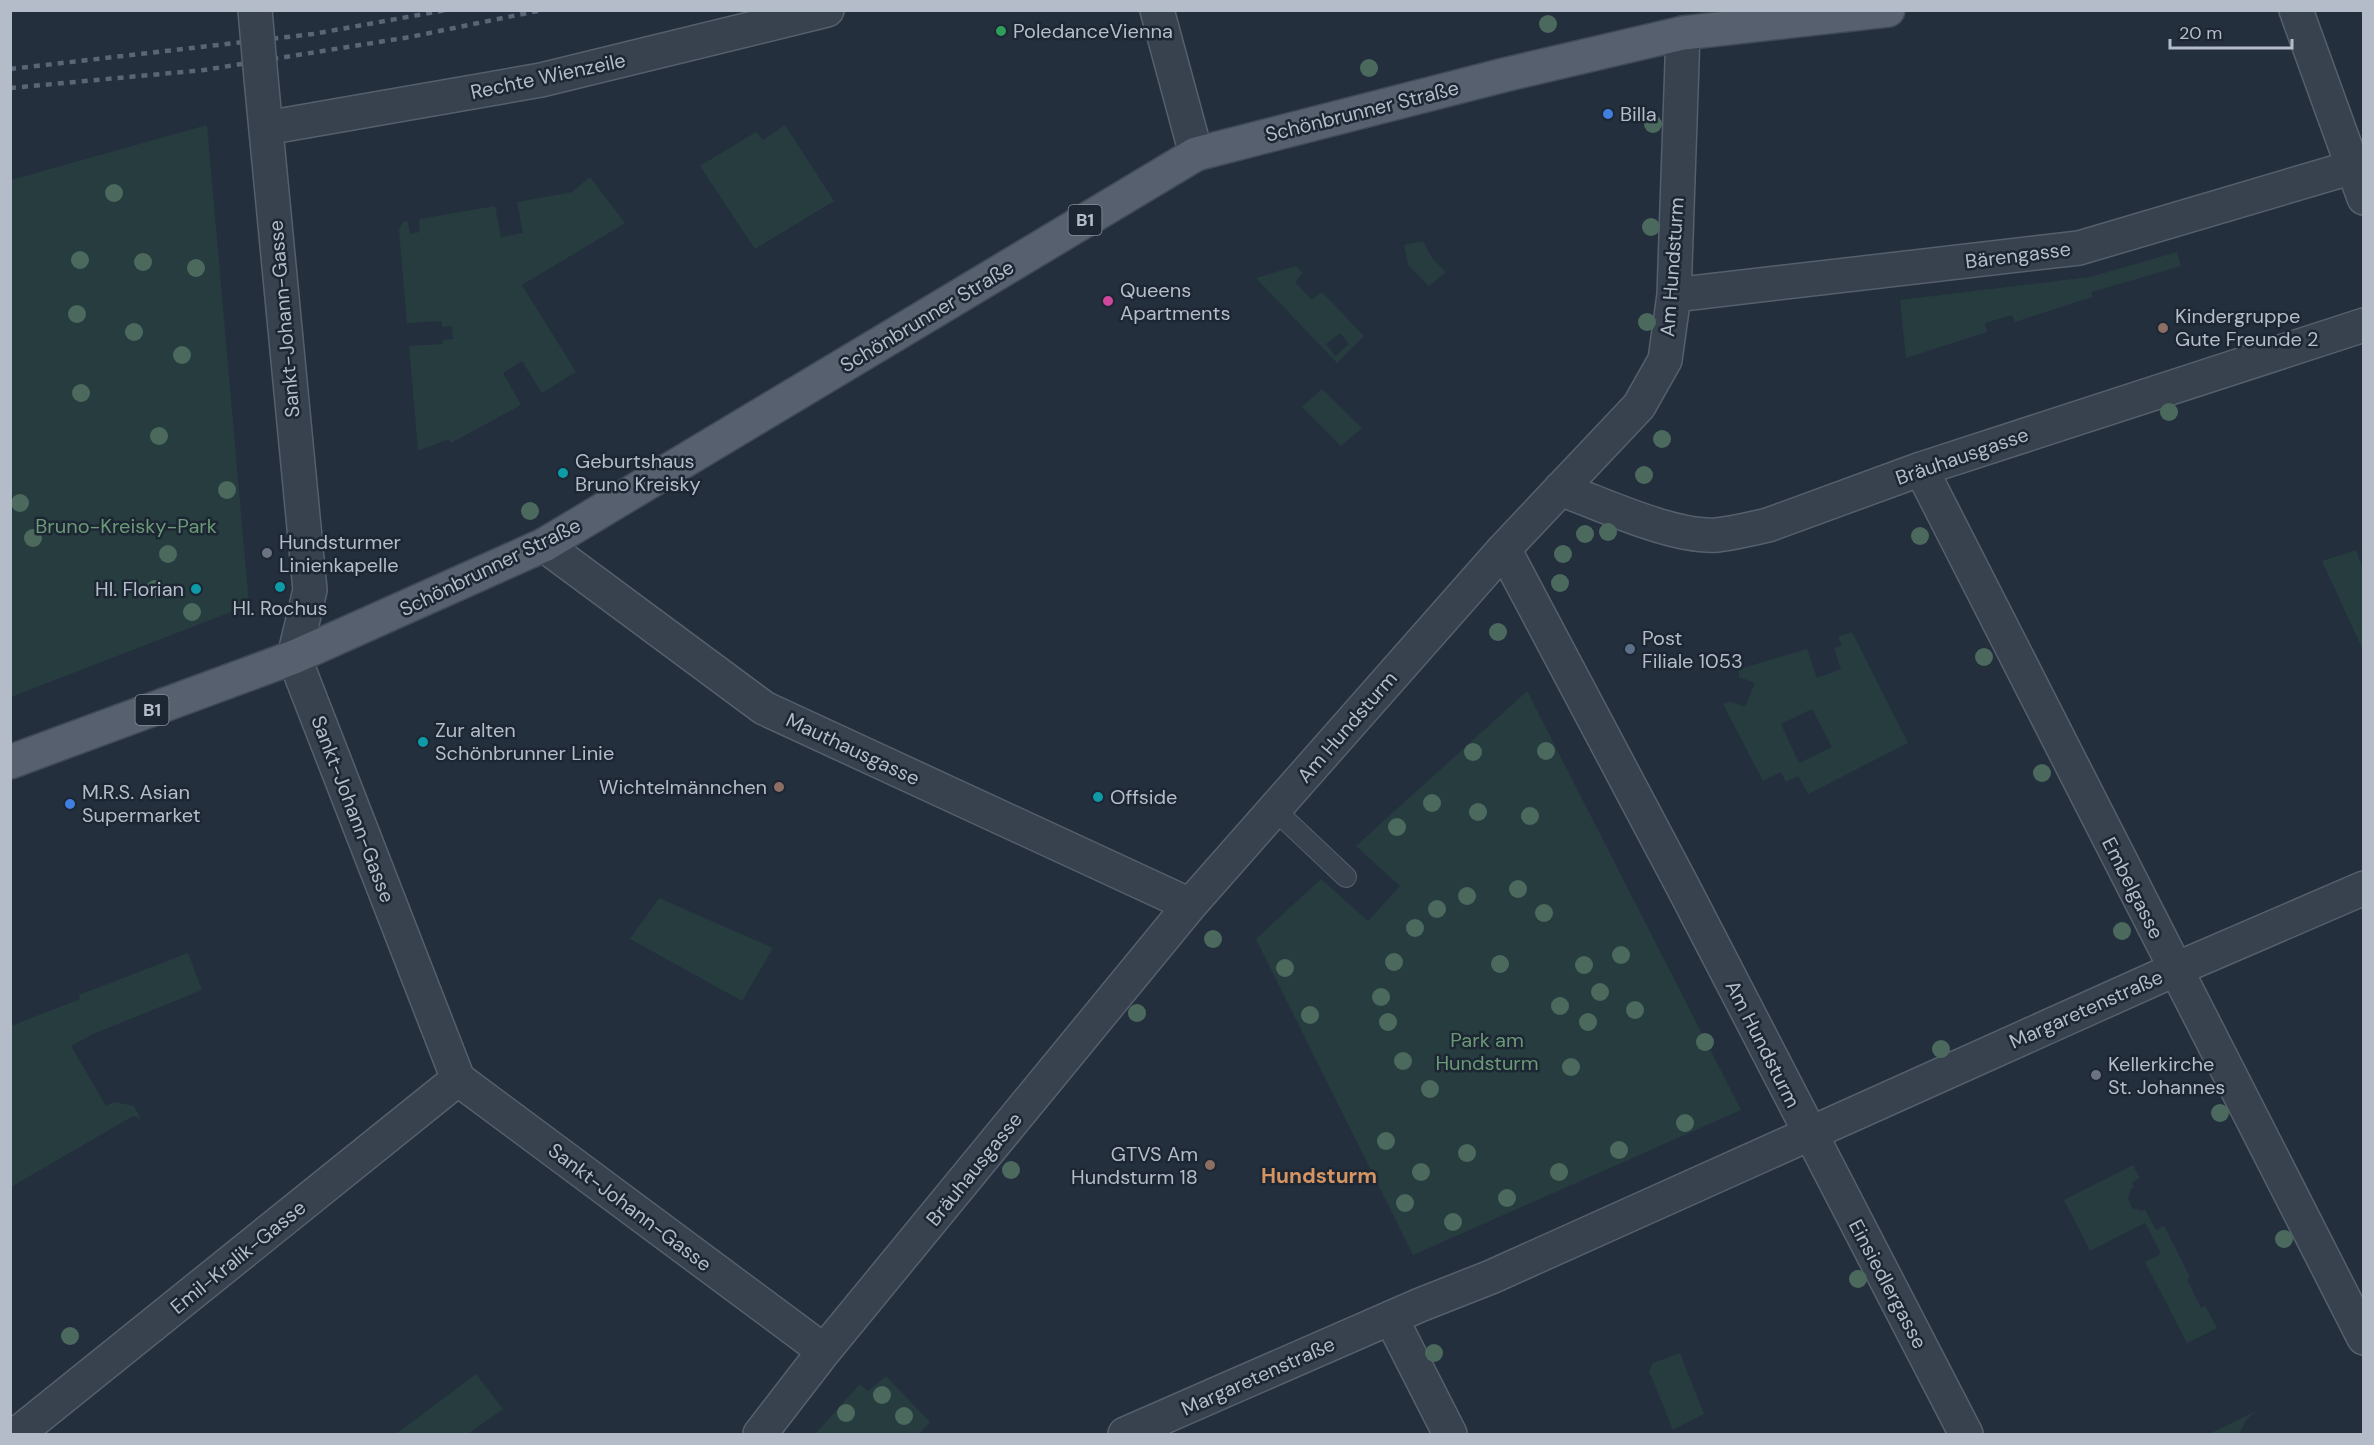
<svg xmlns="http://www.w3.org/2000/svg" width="2374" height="1445" font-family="'DM Sans',sans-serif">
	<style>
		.green { fill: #263c3f; fill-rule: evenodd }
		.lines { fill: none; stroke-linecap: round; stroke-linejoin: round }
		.service-casing { stroke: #565f6c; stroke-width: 22 }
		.minor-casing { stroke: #565f6c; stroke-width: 36 }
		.tertiary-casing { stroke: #565f6c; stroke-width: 36 }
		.primary-casing { stroke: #414a57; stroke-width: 36 }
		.service { stroke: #38414e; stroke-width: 20 }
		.minor { stroke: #38414e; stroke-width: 33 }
		.tertiary { stroke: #38414e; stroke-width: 33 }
		.primary { stroke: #56606e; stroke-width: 33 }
		.rail { stroke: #5a6575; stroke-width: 4.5; stroke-dasharray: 6 6; stroke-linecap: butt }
		.minor-bridge-casing { stroke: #565f6c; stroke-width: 36; stroke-linecap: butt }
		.minor-bridge { stroke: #38414e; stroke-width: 33 }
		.tree { fill: #4b6a5d }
		.leisure-dot { fill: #2e9e5b; stroke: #1d2633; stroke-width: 2 }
		.shop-dot { fill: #3f7fe0; stroke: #1d2633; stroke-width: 2 }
		.hotel-dot { fill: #d1479c; stroke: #1d2633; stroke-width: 2 }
		.education-dot { fill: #8d6e63; stroke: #1d2633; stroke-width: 2 }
		.culture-dot { fill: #0f9aa8; stroke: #1d2633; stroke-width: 2 }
		.worship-dot { fill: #6b7280; stroke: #1d2633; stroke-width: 2 }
		.service-dot { fill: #5c6f8a; stroke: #1d2633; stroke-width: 2 }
		.labels { text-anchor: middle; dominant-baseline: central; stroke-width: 5; stroke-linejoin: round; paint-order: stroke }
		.shield { fill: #1d2633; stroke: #878f9c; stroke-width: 1.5 }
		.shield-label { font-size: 18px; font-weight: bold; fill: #b4bcc9 }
		.poi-label { font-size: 20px; fill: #b4bcc9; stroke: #1d2633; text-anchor: start }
		.street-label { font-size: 20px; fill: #b4bcc9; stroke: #1d2633 }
		.park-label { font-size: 20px; fill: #6b9a76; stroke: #1d2633 }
		.neighbourhood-label { font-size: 21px; font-weight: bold; fill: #d59563; stroke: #1d2633 }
	</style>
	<rect width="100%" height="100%" fill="#242f3e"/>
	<path class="green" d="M207 125 249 605 11 697V180Z
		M785 125 834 201 755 249 700 166 756 132 763 140Z
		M590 177 625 223 522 285 576 372 542 393 522 361 503 373 521 405 451 443 449 439 418 451 409 346 443 344V340L453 339 452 326 442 327V321L407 323 399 230 403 222 408 221 410 234 420 232 419 219 495 206 501 237 523 233 517 202 572 192Z
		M1423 241 1432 258 1446 272 1429 286 1408 265 1404 245Z
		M2177 252 2181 266 2092 292V297L2015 322 2012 315 1985 323 1987 332 1906 358 1900 300 2090 277Z
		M1296 266 1303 273 1295 282 1312 300 1322 292 1364 336 1337 363 1256 278ZM1340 333 1349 344 1335 356 1326 344Z
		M1322 389 1362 428 1341 446 1302 407Z
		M2356 550 2363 569V650L2322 561Z
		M1852 632 1908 743 1808 794 1798 776 1786 782 1781 772 1763 781 1723 704 1729 701 1745 707 1755 683 1739 677V669L1807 649 1817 678 1841 669 1834 648 1842 645 1838 637ZM1812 709 1832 747 1799 763 1781 724Z
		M1527 691 1741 1110 1413 1255 1256 939 1321 879 1368 921 1400 886 1356 846Z
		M659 898 773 948 742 1001 630 939Z
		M188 953 202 990 93 1034 71 1046 106 1106 114 1102 134 1106 141 1119 133 1116 11 1187V1026L80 999 79 995Z
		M2133 1165 2140 1178 2132 1182 2134 1187 2131 1189 2128 1198 2132 1208 2142 1211 2145 1209 2156 1230 2164 1226 2190 1277 2187 1280 2201 1308 2205 1306 2217 1328 2187 1343 2145 1262 2161 1254 2145 1223 2090 1251 2064 1200Z
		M1680 1353 1704 1414 1673 1430 1649 1371 1653 1363Z
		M476 1374 503 1409 468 1434H396Z
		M886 1376 930 1422 919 1434H815L860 1384 868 1391Z
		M2256 1411 2247 1419 2239 1434H2209Z"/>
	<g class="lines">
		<g class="service-casing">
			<path id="service" d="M1274 809 1346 877"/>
		</g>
		<g class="minor-casing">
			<path id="minor" d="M1157 10 1196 154
				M2296 10 2364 198
				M261 78 310 590 294 657 458 1079 824 1351
				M266 128 541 80 827 10
				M1674 295 2079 248 2353 167
				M1921 469 2364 1338
				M1560 489C1602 504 1673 538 1717 535 1734 533 1751 529 1768 525L1921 469 2364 325
				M544 545 764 708 1190 905
				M1504 549 1682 885 1966 1434
				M1391 1318 1450 1434
				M17 1434 458 1079
				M760 1434 824 1351 1190 905 1504 549 1639 406 1665 360 1674 295 1683 33"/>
		</g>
		<g class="tertiary-casing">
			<path id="tertiary" d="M1125 1434 1420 1305 1491 1277 2174 970 2364 888"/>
		</g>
		<g class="primary-casing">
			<path id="primary" d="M10 762 294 657 544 545 1196 154 1504 75 1683 33 1888 10"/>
		</g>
		<use href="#service" class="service"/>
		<use href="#minor" class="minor"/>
		<use href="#tertiary" class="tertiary"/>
		<use href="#primary" class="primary"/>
		<path class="rail" d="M10 69 313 34 446 10
			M10 88 204 70 410 37 542 10"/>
		<g class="minor-bridge-casing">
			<path id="minor-bridge" d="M255 10 261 78"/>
		</g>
		<use href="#minor-bridge" class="minor-bridge"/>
	</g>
	<g class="tree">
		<circle cx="1548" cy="24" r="9"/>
		<circle cx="1369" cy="68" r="9"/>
		<circle cx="1653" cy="124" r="9"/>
		<circle cx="114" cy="193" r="9"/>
		<circle cx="1651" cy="227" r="9"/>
		<circle cx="80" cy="260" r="9"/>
		<circle cx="143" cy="262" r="9"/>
		<circle cx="196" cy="268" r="9"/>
		<circle cx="77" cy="314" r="9"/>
		<circle cx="1647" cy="322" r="9"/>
		<circle cx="134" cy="332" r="9"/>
		<circle cx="182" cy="355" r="9"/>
		<circle cx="81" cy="393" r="9"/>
		<circle cx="2169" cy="412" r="9"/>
		<circle cx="159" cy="436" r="9"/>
		<circle cx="1662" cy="439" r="9"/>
		<circle cx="1644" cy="475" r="9"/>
		<circle cx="227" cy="490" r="9"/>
		<circle cx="20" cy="503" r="9"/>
		<circle cx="530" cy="511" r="9"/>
		<circle cx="1608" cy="532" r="9"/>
		<circle cx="1585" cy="534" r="9"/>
		<circle cx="1920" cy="536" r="9"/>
		<circle cx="33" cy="538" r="9"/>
		<circle cx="168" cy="554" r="9"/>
		<circle cx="1563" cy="554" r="9"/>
		<circle cx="1560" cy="583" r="9"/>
		<circle cx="155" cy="589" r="9"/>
		<circle cx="192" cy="612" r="9"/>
		<circle cx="1498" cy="632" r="9"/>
		<circle cx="1984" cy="657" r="9"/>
		<circle cx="1546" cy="751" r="9"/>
		<circle cx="1473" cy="752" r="9"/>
		<circle cx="2042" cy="773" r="9"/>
		<circle cx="1432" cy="803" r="9"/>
		<circle cx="1478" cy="812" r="9"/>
		<circle cx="1530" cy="816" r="9"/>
		<circle cx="1397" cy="827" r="9"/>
		<circle cx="1518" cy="889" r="9"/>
		<circle cx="1467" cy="896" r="9"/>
		<circle cx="1437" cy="909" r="9"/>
		<circle cx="1544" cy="913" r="9"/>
		<circle cx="1415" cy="928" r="9"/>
		<circle cx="2122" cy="931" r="9"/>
		<circle cx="1213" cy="939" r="9"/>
		<circle cx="1621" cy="955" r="9"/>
		<circle cx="1394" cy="962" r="9"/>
		<circle cx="1500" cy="964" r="9"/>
		<circle cx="1584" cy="965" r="9"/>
		<circle cx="1285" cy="968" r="9"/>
		<circle cx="1600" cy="992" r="9"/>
		<circle cx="1381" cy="997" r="9"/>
		<circle cx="1560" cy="1006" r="9"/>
		<circle cx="1635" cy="1010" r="9"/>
		<circle cx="1137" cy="1013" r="9"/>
		<circle cx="1310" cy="1015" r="9"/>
		<circle cx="1388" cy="1022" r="9"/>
		<circle cx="1588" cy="1022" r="9"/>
		<circle cx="1705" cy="1042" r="9"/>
		<circle cx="1941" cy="1049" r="9"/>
		<circle cx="1403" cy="1061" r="9"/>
		<circle cx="1571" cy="1067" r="9"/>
		<circle cx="1430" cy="1089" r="9"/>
		<circle cx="2220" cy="1113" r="9"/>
		<circle cx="1685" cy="1123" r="9"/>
		<circle cx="1386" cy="1141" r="9"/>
		<circle cx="1619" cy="1150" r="9"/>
		<circle cx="1467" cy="1153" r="9"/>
		<circle cx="1011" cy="1170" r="9"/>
		<circle cx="1421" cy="1172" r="9"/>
		<circle cx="1559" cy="1172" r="9"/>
		<circle cx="1507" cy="1198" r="9"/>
		<circle cx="1405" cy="1203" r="9"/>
		<circle cx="1453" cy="1222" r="9"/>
		<circle cx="2284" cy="1239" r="9"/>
		<circle cx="1858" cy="1279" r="9"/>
		<circle cx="70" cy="1336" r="9"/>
		<circle cx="1434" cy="1353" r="9"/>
		<circle cx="882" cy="1395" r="9"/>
		<circle cx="846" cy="1413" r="9"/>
		<circle cx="904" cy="1416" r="9"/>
	</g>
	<circle class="leisure-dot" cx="1001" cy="31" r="6"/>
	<g class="shop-dot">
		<circle cx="1608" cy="114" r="6"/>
		<circle cx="70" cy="804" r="6"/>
	</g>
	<circle class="hotel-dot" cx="1108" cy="301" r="6"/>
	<g class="education-dot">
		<circle cx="2163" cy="328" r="6"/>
		<circle cx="779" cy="787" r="6"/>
		<circle cx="1210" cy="1165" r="6"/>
	</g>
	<g class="culture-dot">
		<circle cx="563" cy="473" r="6"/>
		<circle cx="280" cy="587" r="6"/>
		<circle cx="196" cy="589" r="6"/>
		<circle cx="423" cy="742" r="6"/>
		<circle cx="1098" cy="797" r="6"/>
	</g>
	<g class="worship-dot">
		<circle cx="267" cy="553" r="6"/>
		<circle cx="2096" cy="1075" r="6"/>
	</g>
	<circle class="service-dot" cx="1630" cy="649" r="6"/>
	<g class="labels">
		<g class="shield">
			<rect x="1068.5" y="205" width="33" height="30" rx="4.5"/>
			<rect x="135.5" y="695" width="33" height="30" rx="4.5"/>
		</g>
		<g class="shield-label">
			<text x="1085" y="220">B1</text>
			<text x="152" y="710">B1</text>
		</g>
		<g class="poi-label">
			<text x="1013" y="31">PoledanceVienna</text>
			<text x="1620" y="114">Billa</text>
			<text x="1120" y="290">Queens<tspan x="1120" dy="23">Apartments</tspan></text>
			<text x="2175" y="316">Kindergruppe<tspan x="2175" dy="23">Gute Freunde 2</tspan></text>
			<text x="575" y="461">Geburtshaus<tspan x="575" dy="23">Bruno Kreisky</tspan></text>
			<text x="279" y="542">Hundsturmer<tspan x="279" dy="23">Linienkapelle</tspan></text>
			<text x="184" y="589" text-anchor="end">Hl. Florian</text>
			<text x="280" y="608" text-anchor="middle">Hl. Rochus</text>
			<text x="1642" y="638">Post<tspan x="1642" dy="23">Filiale 1053</tspan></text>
			<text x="435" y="730">Zur alten<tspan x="435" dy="23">Schönbrunner Linie</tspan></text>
			<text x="767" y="787" text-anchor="end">Wichtelmännchen</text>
			<text x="82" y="792">M.R.S. Asian<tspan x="82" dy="23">Supermarket</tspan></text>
			<text x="1110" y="797">Offside</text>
			<text x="2108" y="1064">Kellerkirche<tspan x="2108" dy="23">St. Johannes</tspan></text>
			<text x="1198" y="1154" text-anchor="end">GTVS Am<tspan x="1198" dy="23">Hundsturm 18</tspan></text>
		</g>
		<g class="street-label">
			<text transform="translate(548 76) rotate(-12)">Rechte Wienzeile</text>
			<text transform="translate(1362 111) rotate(-14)">Schönbrunner Straße</text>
			<text transform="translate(2018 255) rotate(-7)">Bärengasse</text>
			<text transform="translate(1672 267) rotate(-86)">Am Hundsturm</text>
			<text transform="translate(927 316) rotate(-31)">Schönbrunner Straße</text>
			<text transform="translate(284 319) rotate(-95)">Sankt-Johann-Gasse</text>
			<text transform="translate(1962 456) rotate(-19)">Bräuhausgasse</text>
			<text transform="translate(490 567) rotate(-26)">Schönbrunner Straße</text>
			<text transform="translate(1347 727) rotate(-49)">Am Hundsturm</text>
			<text transform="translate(853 749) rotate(25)">Mauthausgasse</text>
			<text transform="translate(353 809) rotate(69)">Sankt-Johann-Gasse</text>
			<text transform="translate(2133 888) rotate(63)">Embelgasse</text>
			<text transform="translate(2086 1009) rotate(-24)">Margaretenstraße</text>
			<text transform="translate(1763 1044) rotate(63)">Am Hundsturm</text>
			<text transform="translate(974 1169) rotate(-51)">Bräuhausgasse</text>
			<text transform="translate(630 1207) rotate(37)">Sankt-Johann-Gasse</text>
			<text transform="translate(238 1257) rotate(-39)">Emil-Kralik-Gasse</text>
			<text transform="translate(1888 1284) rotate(62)">Einsiedlergasse</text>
			<text transform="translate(1258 1376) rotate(-24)">Margaretenstraße</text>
		</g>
		<g class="park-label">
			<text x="126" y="526">Bruno-Kreisky-Park</text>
			<text x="1487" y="1040">Park am<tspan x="1487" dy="23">Hundsturm</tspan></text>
		</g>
		<g class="neighbourhood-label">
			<text x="1319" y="1176">Hundsturm</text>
		</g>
	</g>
	<rect width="2374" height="1445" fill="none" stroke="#b4bcc9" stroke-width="24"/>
	<path d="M2170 39v9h122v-9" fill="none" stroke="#b4bcc9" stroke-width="3"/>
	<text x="2179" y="39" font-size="18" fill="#b4bcc9" stroke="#1d2633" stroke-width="4.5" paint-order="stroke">20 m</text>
</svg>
